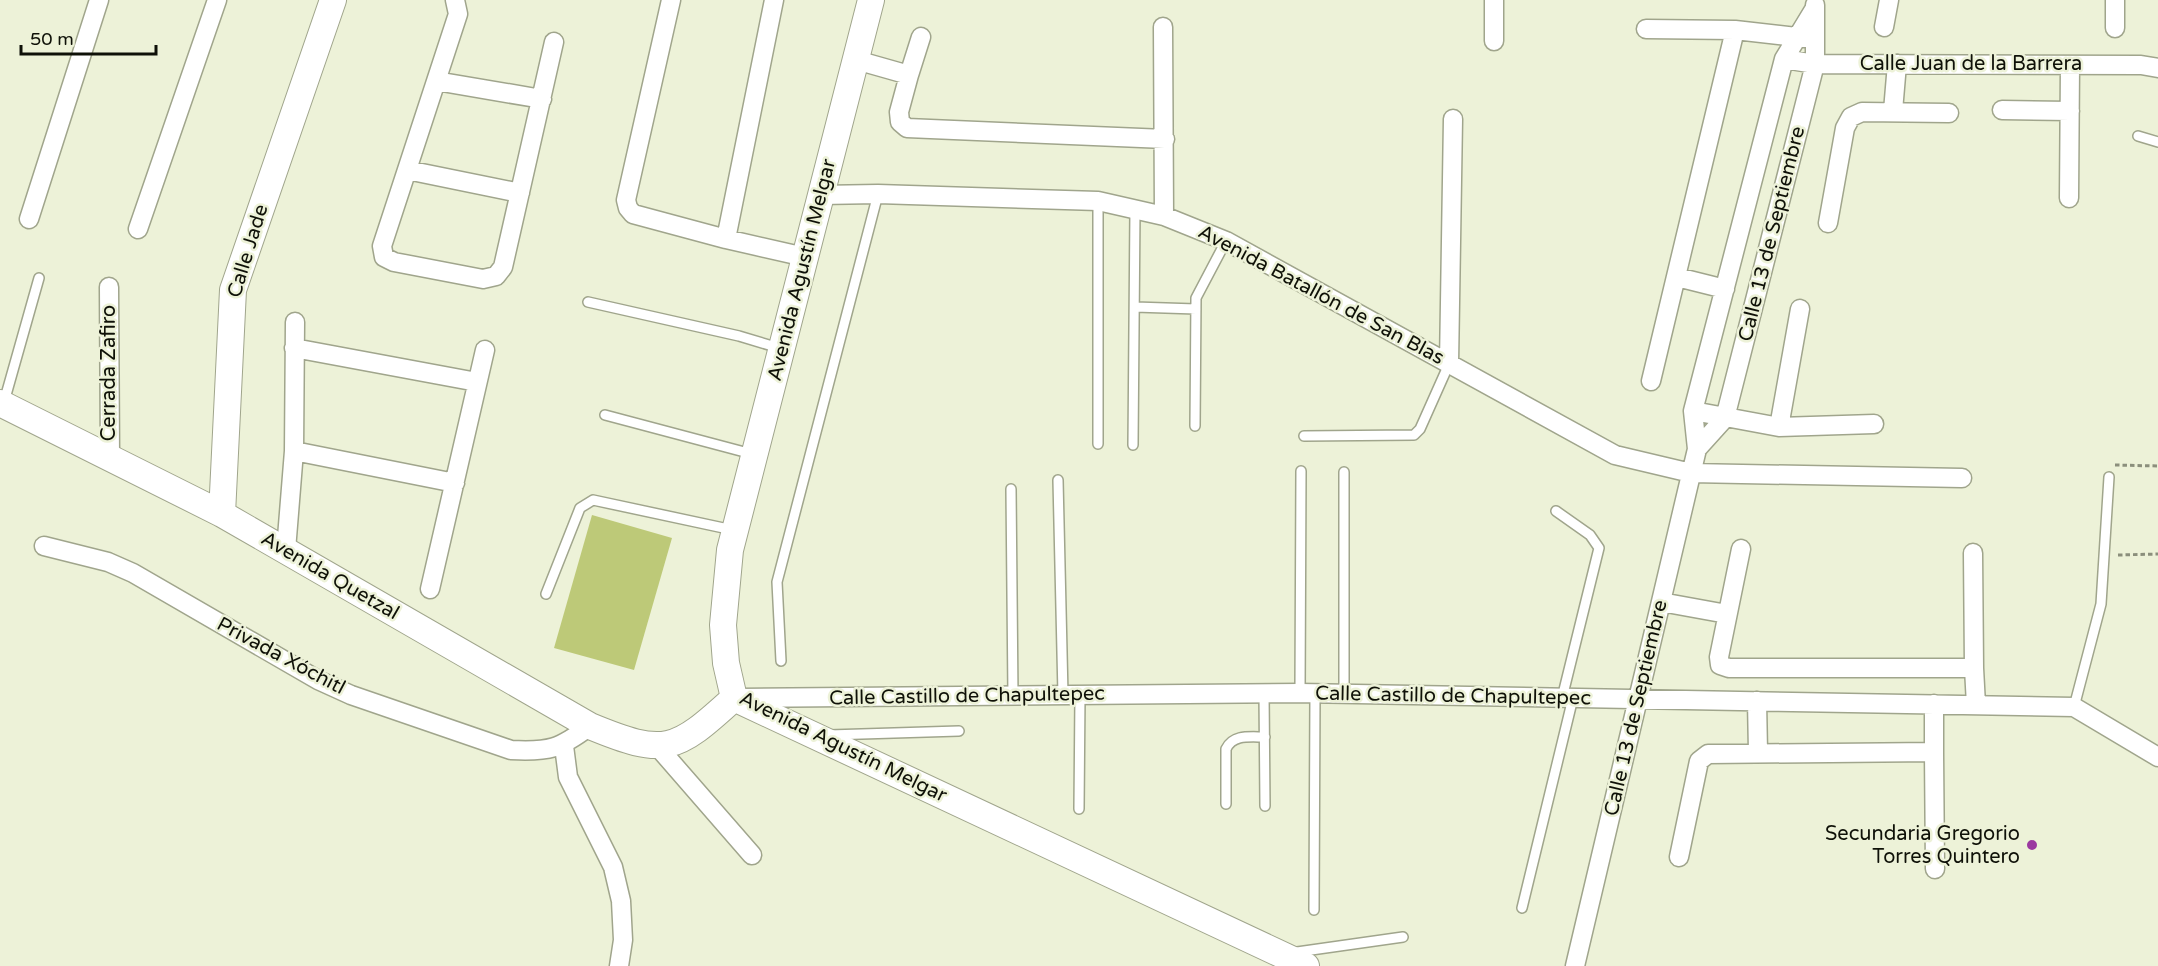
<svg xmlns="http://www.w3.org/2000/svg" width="2158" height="966" font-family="'Varela Round',sans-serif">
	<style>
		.green { fill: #bdc978 }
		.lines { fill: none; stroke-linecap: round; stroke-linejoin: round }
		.lane-casing { stroke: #a0a58c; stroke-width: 12 }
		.street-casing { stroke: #a0a58c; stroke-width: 21 }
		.secondary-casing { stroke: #a0a58c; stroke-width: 28 }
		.path { stroke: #8b8f7c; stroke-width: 3; stroke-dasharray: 4.5 3; stroke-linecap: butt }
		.lane { stroke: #fff; stroke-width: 9 }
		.street { stroke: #fff; stroke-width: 18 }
		.secondary { stroke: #fff; stroke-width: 26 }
		.poi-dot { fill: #9b39a0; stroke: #edf2d8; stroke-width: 2 }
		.labels { text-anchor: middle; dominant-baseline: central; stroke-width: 5; stroke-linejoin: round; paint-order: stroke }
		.street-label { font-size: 20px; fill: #0f1108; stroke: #edf2d8 }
		.poi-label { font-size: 20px; fill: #0f1108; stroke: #edf2d8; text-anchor: end }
	</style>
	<rect width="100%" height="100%" fill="#edf2d8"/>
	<path class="green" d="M592 515 672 538 634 670 554 648Z"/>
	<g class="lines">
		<g class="lane-casing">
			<path id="lane" d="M2138 136 2158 142
				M588 302 739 336 779 348
				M1135 307 1196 309
				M4 402 39 278
				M605 415 752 454
				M1195 426 1196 298 1226 241
				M1304 436 1414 435 1420 429 1449 364
				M1098 444V201
				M1133 445 1135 210
				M1344 472V694
				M1058 480 1063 695
				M1011 489 1013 696
				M1556 511 1590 535 1599 548 1562 698
				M546 594 580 508 593 500 733 530
				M781 661 777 582 878 194
				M1264 693 1265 806
				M1300 693 1301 471
				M2074 707 2101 604 2109 477
				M829 735 959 731
				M1226 804V749C1233 734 1250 737 1265 737
				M1079 809 1080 695
				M1522 908 1573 698
				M1314 910 1315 693
				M1290 953 1403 937"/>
		</g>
		<g class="street-casing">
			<path id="street" d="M455 0 458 14 382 246 384 257 394 262 483 279 496 276 503 267 554 42
				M671 0 626 200 628 208 633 214 726 239 805 257
				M2115 0V28
				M1163 27 1164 216
				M1884 27 1889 0
				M1646 29 1735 30 1805 38
				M1494 41V0
				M1784 59 1815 64 2141 65 2158 68
				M856 60 909 75 899 112 900 122 907 128 1165 139
				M909 75 921 37
				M436 81 542 99
				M2002 110 2070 111
				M1893 111 1897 64
				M407 170 520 193
				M820 195 878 194 1098 201 1164 216 1226 241 1615 455 1691 473 1962 478
				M2069 198 2070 65
				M29 219 99 0
				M1828 223 1845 128 1851 117 1862 112 1949 113
				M138 229 217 0
				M726 239 774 0
				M1677 277 1725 289
				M109 287 110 459
				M294 348 477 382
				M1449 364 1453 119
				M1651 381 1735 30
				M1693 411 1779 427 1874 424
				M1779 427 1800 309
				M1697 449 1725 418 1815 64V5
				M294 451 455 483
				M44 546 108 562 133 573 318 680 351 695 511 750C550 752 559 749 590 726
				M1741 549 1719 657 1720 665 1729 668H1974L1973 553
				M286 550 294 451 295 322
				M430 589 485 350
				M1661 602 1727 614
				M1974 668 1976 705
				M740 698 1300 693 2074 707 2158 757
				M1757 701 1758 752
				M1934 704V752
				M564 746 568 777 613 867 621 901 623 940 619 966
				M658 747 752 855
				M1679 857 1699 761 1708 754 1934 752 1935 869
				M1575 966 1697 449 1693 411 1784 59 1815 8"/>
		</g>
		<g class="secondary-casing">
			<path id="secondary" d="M0 403 222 514 590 726C665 757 675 752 734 698
				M222 514 233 290 333 0
				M734 698 726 663 723 625 730 550 871 0
				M734 698 1306 966"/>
		</g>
		<path class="path" d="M2115 465 2158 466
			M2118 555 2158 554"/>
		<use href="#lane" class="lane"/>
		<use href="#street" class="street"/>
		<use href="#secondary" class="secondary"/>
	</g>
	<circle class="poi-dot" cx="2032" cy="845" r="6"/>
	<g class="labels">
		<g class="street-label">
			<text x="1971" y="64">Calle Juan de la Barrera</text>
			<text transform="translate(1772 234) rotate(-76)">Calle 13 de Septiembre</text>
			<text transform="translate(248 251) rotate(-73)">Calle Jade</text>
			<text transform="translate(802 270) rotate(-76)">Avenida Agustín Melgar</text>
			<text transform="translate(1321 295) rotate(28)">Avenida Batallón de San Blas</text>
			<text transform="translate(109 373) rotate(-90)">Cerrada Zafiro</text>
			<text transform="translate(330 576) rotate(30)">Avenida Quetzal</text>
			<text transform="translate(281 656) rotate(28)">Privada Xóchitl</text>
			<text transform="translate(967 696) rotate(-1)">Calle Castillo de Chapultepec</text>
			<text transform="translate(1453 696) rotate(1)">Calle Castillo de Chapultepec</text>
			<text transform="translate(1636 708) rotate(-77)">Calle 13 de Septiembre</text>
			<text transform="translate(843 747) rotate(26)">Avenida Agustín Melgar</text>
		</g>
		<g class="poi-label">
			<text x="2020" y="834">Secundaria Gregorio<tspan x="2020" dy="23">Torres Quintero</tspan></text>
		</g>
	</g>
	<path d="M21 45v9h135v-9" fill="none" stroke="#0f1108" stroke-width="3"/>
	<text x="30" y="45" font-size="18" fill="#0f1108" stroke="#edf2d8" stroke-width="4.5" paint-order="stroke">50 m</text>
</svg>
